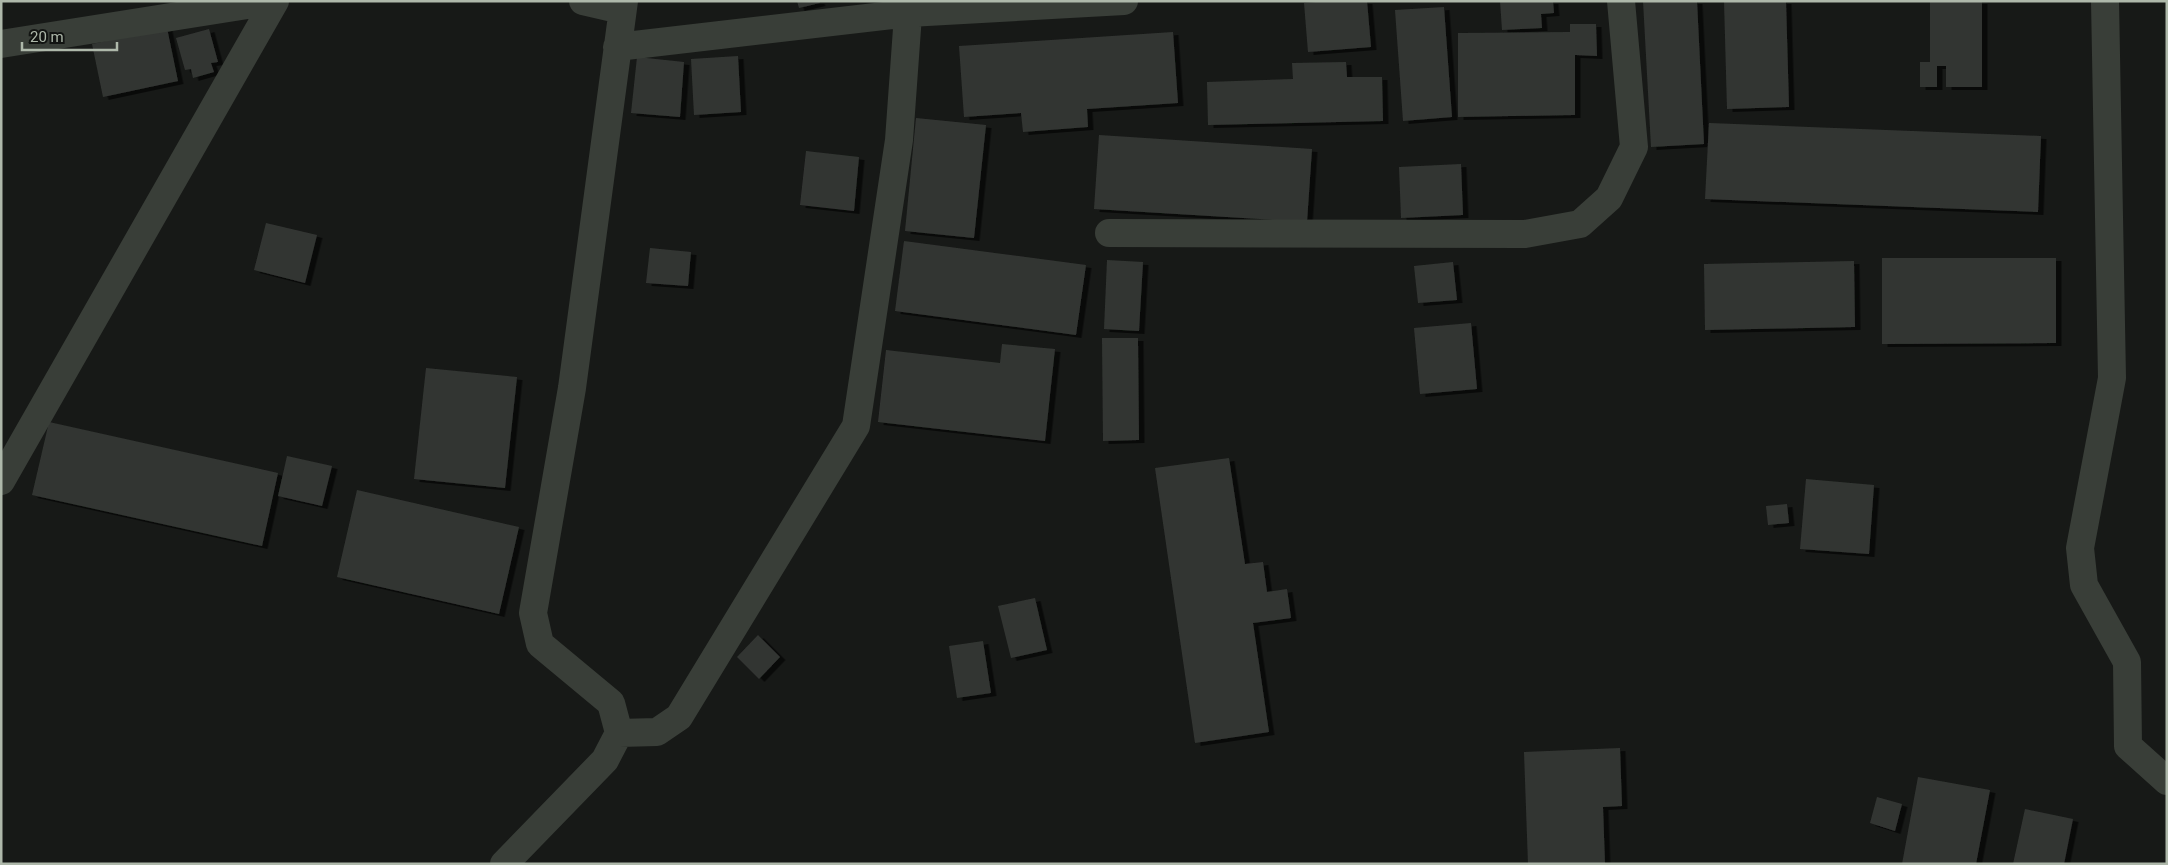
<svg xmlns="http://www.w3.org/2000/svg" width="2168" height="865" font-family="Roboto,sans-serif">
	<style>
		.building { fill: #323532; filter: url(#shadow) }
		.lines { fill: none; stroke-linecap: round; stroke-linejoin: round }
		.minor { stroke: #393e38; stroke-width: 28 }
	</style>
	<defs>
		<filter id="shadow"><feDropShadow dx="5.5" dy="3" stdDeviation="0" flood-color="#0009"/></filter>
	</defs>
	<rect width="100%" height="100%" fill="#171917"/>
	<path class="building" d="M797 1H819L820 3 799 8Z
		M1327 1H1367L1371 47 1308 52 1304 3Z
		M1500 1H1553L1554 13 1541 14 1542 28 1502 30Z
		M1643 1H1697L1704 144 1651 147Z
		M1724 1H1786L1789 107 1727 109Z
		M1930 1H1982V87H1946V66H1937V87H1920V62H1930Z
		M1444 7 1452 117 1403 121 1395 10Z
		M1570 24H1596L1597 56 1575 55V115L1458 117V33L1570 32Z
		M167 28 178 81 103 97 92 44Z
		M209 29 218 62 211 63 214 72 193 78 191 69 185 70 176 38Z
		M1173 32 1178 103 1087 109 1088 127 1023 132 1021 113 964 117 959 46Z
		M738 56 741 112 694 115 691 59Z
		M637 57 684 62 680 117 631 113Z
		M1346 62 1347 77H1382L1383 121 1208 125 1207 82 1293 79 1292 63Z
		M916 118 986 125 974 238 905 231Z
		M1709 123 2041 136 2038 212 1705 199Z
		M1099 135 1312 149 1307 222 1094 209Z
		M806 151 859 157 854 211 800 205Z
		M1461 164 1463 215 1401 218 1399 167Z
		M266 223 317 235 305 283 254 270Z
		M904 241 1086 265 1076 335 895 311Z
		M650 248 691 252 688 286 646 283Z
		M1882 258H2056V343L1882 344Z
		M1107 260 1143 262 1139 331 1104 329Z
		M1854 261 1855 327 1705 330 1704 264Z
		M1453 262 1457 300 1418 303 1414 266Z
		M1471 323 1477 389 1420 394 1414 328Z
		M1102 338H1138L1139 440 1103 441Z
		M1002 344 1055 349 1045 441 878 422 886 350 1000 363Z
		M426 368 517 377 505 488 414 479Z
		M49 422 278 473 262 546 32 495Z
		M287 456 332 466 322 506 278 496Z
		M1229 458 1245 564 1263 562 1267 592 1287 589 1291 618 1253 623 1269 732 1195 743 1155 468Z
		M1806 479 1874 485 1869 554 1800 549Z
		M357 490 519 527 499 614 337 577Z
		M1787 504 1789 523 1768 525 1766 506Z
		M1035 598 1047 650 1011 658 998 606Z
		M758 635 780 657 759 679 737 657Z
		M983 641 991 693 957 698 949 646Z
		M1620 748 1622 806 1603 807 1605 864H1528L1524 752Z
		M1918 777 1990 790 1976 864H1902Z
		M1877 797 1902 804 1895 831 1870 823Z
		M2025 809 2073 819 2064 864H2013Z"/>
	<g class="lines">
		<path class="minor" d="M583 1 622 10
			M2105 1 2112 378 2080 548 2084 585 2127 662 2128 746 2167 781
			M1 44 272 1
			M617 47 909 13 1124 1
			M1109 233 1525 234 1580 224 1609 198 1634 147 1621 1
			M1 481 275 1
			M619 733 657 732 679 717 856 426 899 140 909 1
			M504 864 605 760 619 733 611 703 540 644 533 613 572 388 624 1"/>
	</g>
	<rect width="2168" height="865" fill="none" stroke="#aeb8aa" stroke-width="5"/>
	<path d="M22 42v8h95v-8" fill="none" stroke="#aeb8aa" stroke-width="2.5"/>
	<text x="30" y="42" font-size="15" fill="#aeb8aa" stroke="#121412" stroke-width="4" paint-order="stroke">20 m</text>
</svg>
